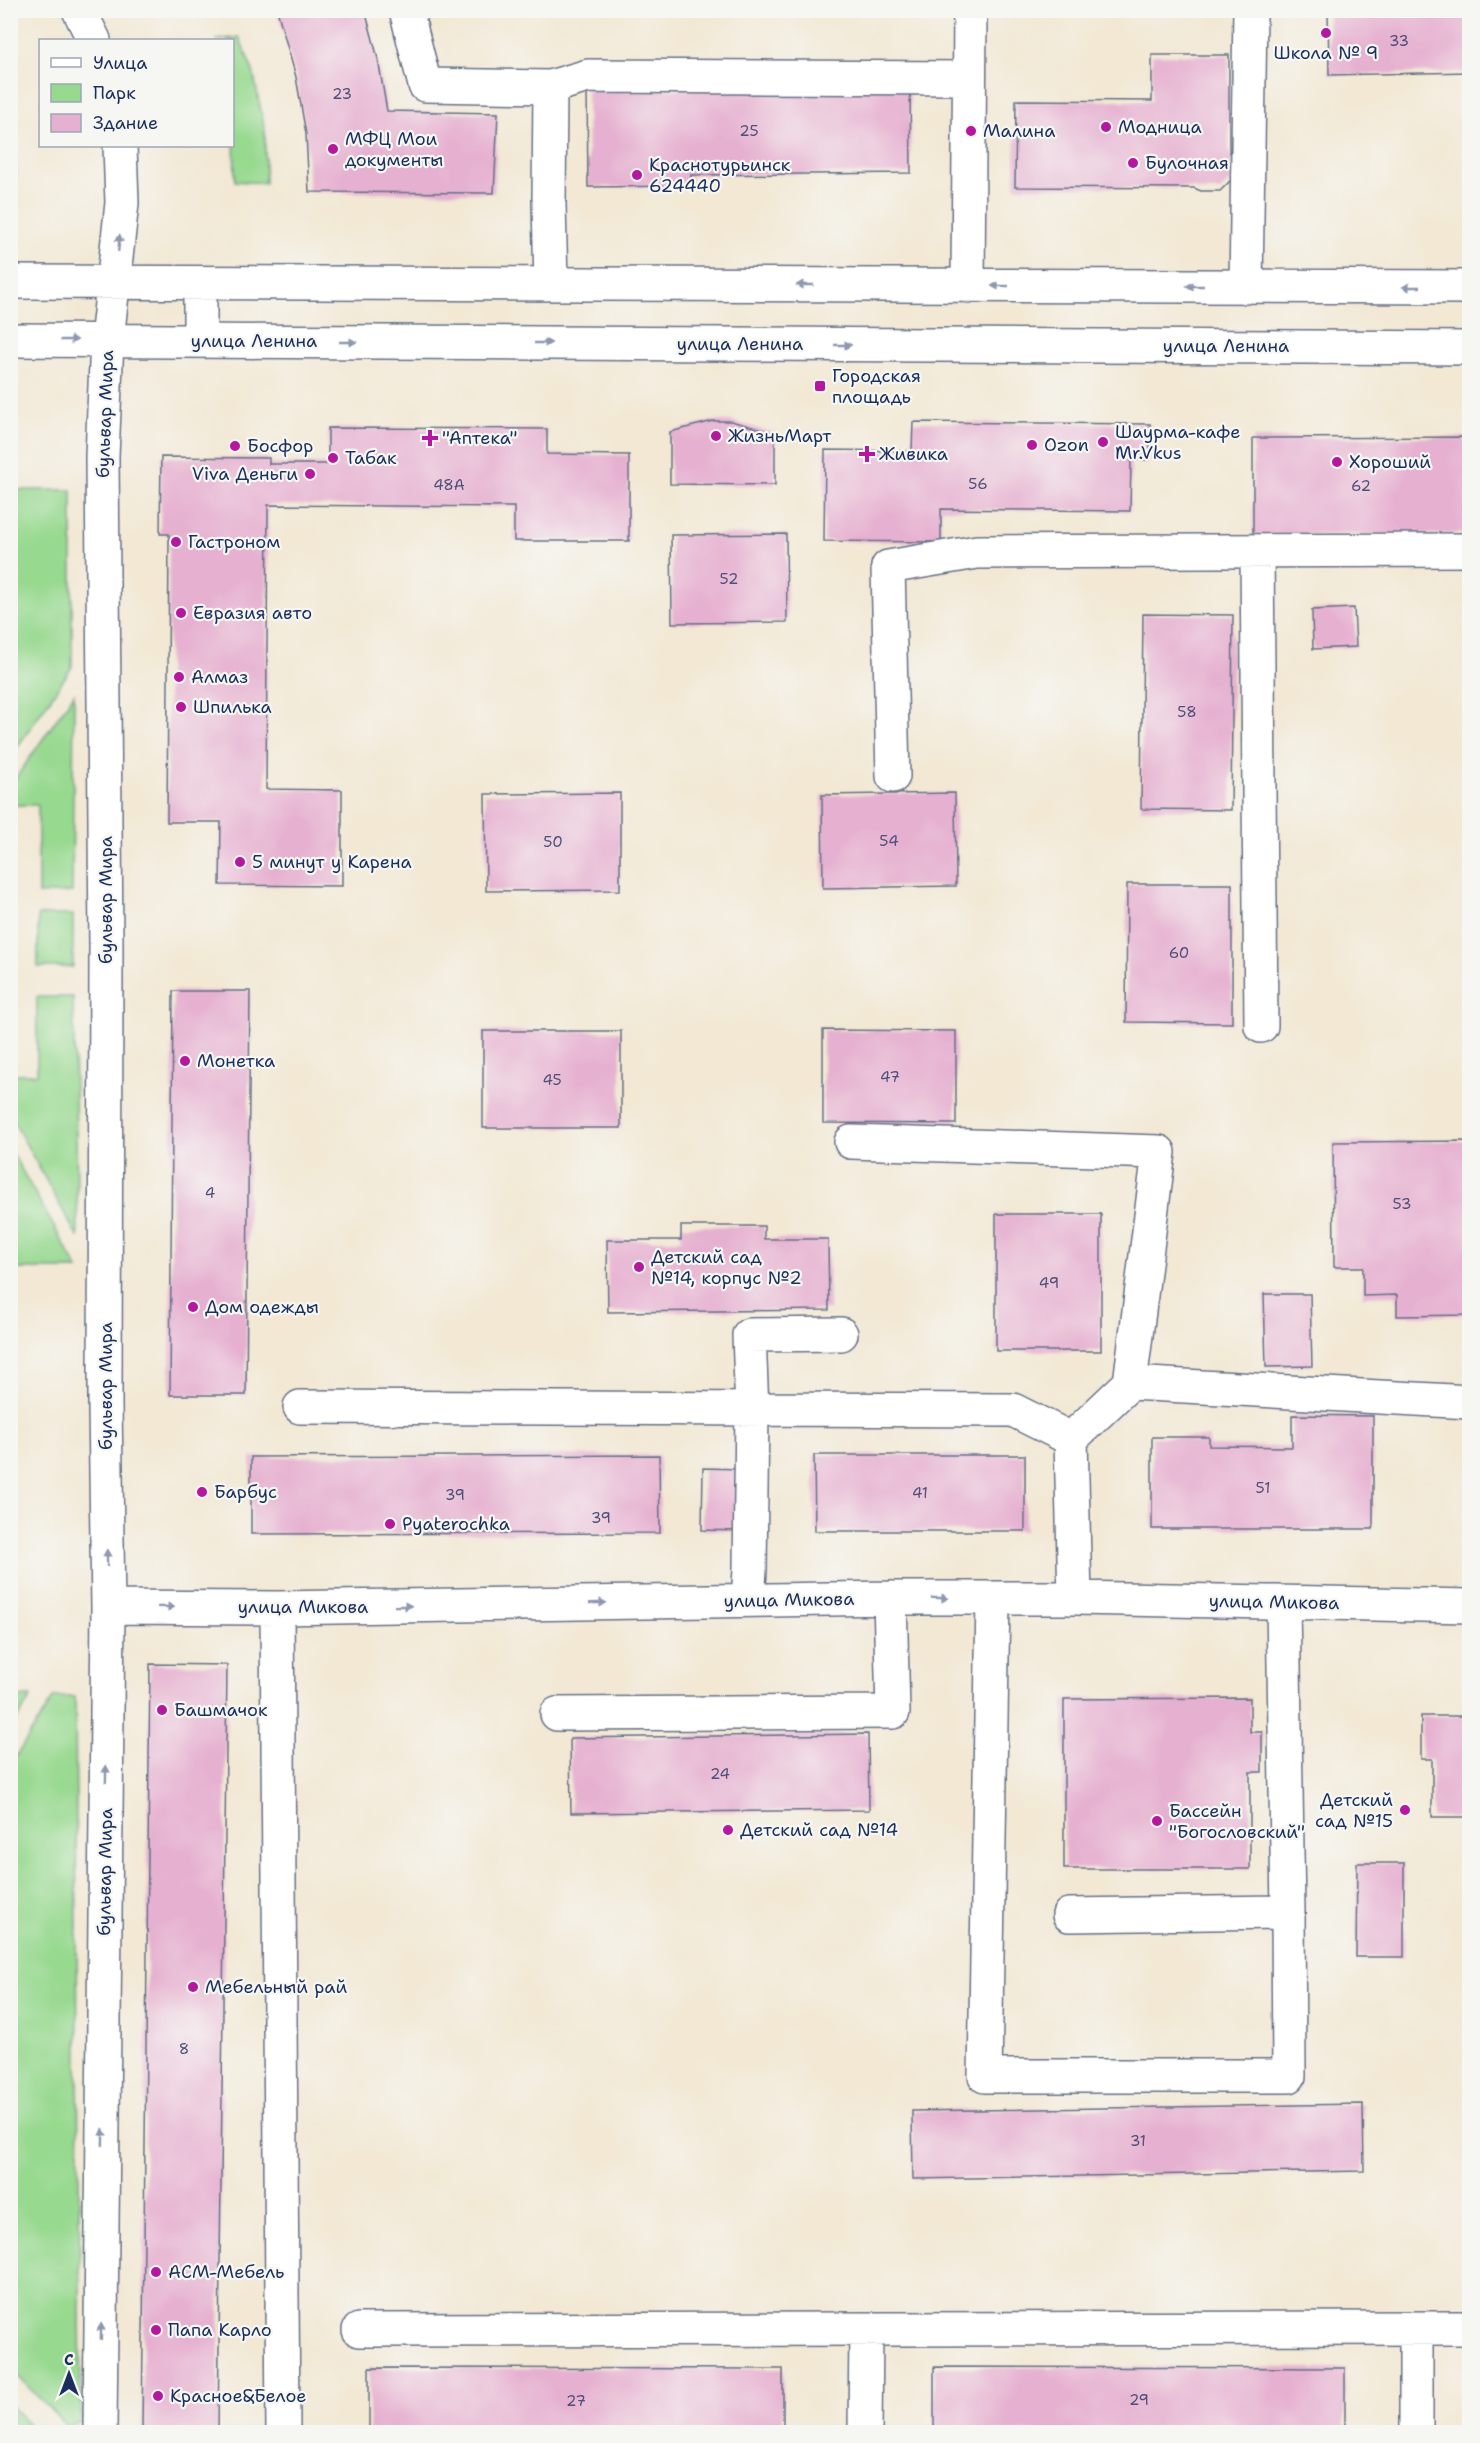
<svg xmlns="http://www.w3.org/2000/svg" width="1480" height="2443" font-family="'Shantell Sans',sans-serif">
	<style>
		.green { fill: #98d990; stroke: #5a8477; stroke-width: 1.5 }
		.building { fill: #e6b0d0 }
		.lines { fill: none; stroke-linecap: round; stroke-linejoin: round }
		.minor-casing { stroke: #667087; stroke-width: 36 }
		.minor { stroke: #fff; stroke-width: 33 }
		.oneway { fill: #8d97ae }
		.poi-dot { fill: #b5179e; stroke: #f6f6f2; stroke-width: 2 }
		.labels { text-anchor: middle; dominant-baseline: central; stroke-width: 4.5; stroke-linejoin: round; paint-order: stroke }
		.number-label { font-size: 15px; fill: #4e4f7a }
		.poi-label { font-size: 18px; fill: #1b2f5e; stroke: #f6f6f2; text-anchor: start }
		.street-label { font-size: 18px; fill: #1b2f5e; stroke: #f6f6f2 }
	</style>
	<rect width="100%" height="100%" fill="#f6f6f2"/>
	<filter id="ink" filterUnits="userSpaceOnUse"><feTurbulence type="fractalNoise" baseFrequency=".0167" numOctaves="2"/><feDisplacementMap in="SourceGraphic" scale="12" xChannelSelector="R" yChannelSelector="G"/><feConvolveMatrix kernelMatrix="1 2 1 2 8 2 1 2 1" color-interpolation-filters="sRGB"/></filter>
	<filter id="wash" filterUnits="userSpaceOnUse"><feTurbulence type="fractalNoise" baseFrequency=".008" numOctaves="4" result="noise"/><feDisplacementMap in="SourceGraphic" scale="24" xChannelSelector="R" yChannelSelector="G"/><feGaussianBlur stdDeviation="1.35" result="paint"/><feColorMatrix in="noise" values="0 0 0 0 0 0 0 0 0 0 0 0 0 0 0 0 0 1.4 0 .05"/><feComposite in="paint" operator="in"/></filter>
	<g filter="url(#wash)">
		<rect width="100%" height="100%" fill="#f2e8d4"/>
		<path class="green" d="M239 37 253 71 265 131V183L235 181 232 40H216Z
			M11 112 14 127 16 175 11 176Z
			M11 490H72V667L11 756Z
			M74 694 72 892 38 894V805H11V785Z
			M38 915H73V967H38Z
			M37 997H73L78 1238 11 1117V1074H37Z
			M11 1151 78 1269H11Z
			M11 1697H31L11 1729 10 1697Z
			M54 1697H75L81 2421 67 2427 10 2368 11 1764Z
			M11 2405 35 2432H11Z"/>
		<g id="blocks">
			<path class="building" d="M277 10H365L378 59 387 111 498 113 494 193 309 192 306 134 296 77Z
				M1328 10H1470V72L1329 75Z
				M1152 55H1229V149L1232 159V179L1220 191H1201L1194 188 1015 187 1016 100 1152 101Z
				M910 87 911 173 691 175V186L588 187 587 90Z
				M713 421H731L775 433V485L670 484V432Z
				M913 422 1150 424V460H1131L1130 511 941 509V542L824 541 825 450 912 451Z
				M328 428 547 429V454L629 455V541H514V507L268 505 266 789 342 790V886L220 885 221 822H167L169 534H160L161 457 269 458V464H328Z
				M1470 437V534L1253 535V438Z
				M786 534 787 622 672 623 671 535Z
				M1354 608 1356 647 1313 649 1312 610Z
				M1143 614 1233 615 1231 810 1141 809Z
				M620 793V890L486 891 485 794Z
				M955 793 956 886 823 888 822 795Z
				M1127 884H1232V1023L1126 1022Z
				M173 991H250L246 1395H170Z
				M823 1030 956 1031V1124L823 1123Z
				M483 1031H621V1128H483Z
				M1470 1141V1315L1397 1316V1295L1363 1296V1267H1334L1333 1142Z
				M996 1214H1101V1351H996Z
				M681 1226H764V1239H828L829 1310 608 1312 607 1240H681Z
				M1264 1294H1310L1312 1366 1266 1367Z
				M1292 1415 1373 1416V1529H1152V1437H1209V1446L1292 1447Z
				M659 1455 660 1533 251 1534V1457Z
				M814 1455H1025V1531H815Z
				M703 1468 740 1469 739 1531 702 1530Z
				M150 1664 227 1665 218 2432H142Z
				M1250 1698V1732H1262V1772H1250V1869H1064V1699Z
				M1421 1716H1470V1817H1432V1759H1421Z
				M868 1734 869 1810 571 1813 570 1738Z
				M1357 1863H1404V1957H1356Z
				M1363 2104 1364 2171 913 2179 912 2111Z
				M934 2367 1345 2368V2432H934Z
				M369 2368 783 2369V2432H369Z"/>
		</g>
	</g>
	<g filter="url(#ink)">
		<use href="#blocks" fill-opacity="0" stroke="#667087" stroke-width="1.5"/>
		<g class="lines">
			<g class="minor-casing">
				<path id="minor" d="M79 10 94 40
					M406 10 425 85 550 87 588 76 969 78
					M550 87 549 204 551 284
					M10 282 1470 287
					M968 286 970 10
					M1246 287 1250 10
					M10 340 1470 348
					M200 341V283
					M1257 551 1261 1026
					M893 776 888 567 977 552 1470 550
					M851 1142 1159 1152 1130 1383 1071 1439 1075 1598
					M1130 1383 1470 1402
					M300 1407 1013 1410 1071 1439
					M993 1599 985 2076H1289L1288 1912
					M748 1600 750 1570 752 1410 749 1335 841 1334
					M108 1607 277 1608 890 1598H1075L1470 1606
					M277 1608 283 2432
					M557 1714 893 1712 890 1598
					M1069 1915 1288 1912 1283 1603
					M1416 2329V2432
					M359 2330 1470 2328
					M100 2432 108 1607 105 1405 106 947 102 456 107 340 122 203 120 146
					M865 2432 866 2330"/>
			</g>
			<use href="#minor" class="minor"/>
		</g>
		<defs><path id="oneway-solid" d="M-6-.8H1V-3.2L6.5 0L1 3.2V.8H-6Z" transform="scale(1.5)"/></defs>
		<g class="oneway">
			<use href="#oneway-solid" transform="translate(119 243) rotate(-85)"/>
			<use href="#oneway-solid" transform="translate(805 285) rotate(-180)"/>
			<use href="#oneway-solid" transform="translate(1000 286) rotate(-180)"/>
			<use href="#oneway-solid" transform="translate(1195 286) rotate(-180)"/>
			<use href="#oneway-solid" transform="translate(1411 287) rotate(-180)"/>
			<use href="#oneway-solid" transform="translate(69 340)"/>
			<use href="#oneway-solid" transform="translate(348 342)"/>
			<use href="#oneway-solid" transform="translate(543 343)"/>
			<use href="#oneway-solid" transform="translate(843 345)"/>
			<use href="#oneway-solid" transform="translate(107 1558) rotate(-91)"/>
			<use href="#oneway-solid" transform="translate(940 1598) rotate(1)"/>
			<use href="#oneway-solid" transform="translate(598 1603) rotate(-1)"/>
			<use href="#oneway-solid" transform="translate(403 1606) rotate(-1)"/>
			<use href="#oneway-solid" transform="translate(166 1607) rotate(1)"/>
			<use href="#oneway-solid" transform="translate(106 1774) rotate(-89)"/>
			<use href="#oneway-solid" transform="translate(103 2137) rotate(-89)"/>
			<use href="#oneway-solid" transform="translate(101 2332) rotate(-89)"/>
		</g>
	</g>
	<g class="poi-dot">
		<circle cx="1326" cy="33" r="6"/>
		<circle cx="1106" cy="127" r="6"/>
		<circle cx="971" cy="131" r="6"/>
		<circle cx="333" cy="149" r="6"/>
		<circle cx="1133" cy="163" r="6"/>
		<circle cx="637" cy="175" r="6"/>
		<rect x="814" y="380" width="12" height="12" rx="3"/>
		<circle cx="716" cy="436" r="6"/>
		<path d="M427 429h6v6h6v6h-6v6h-6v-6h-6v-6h6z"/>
		<circle cx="1103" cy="442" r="6"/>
		<circle cx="1032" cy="445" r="6"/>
		<circle cx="235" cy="446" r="6"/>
		<path d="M864 445h6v6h6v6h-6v6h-6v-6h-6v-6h6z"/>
		<circle cx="333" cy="458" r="6"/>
		<circle cx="1337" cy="462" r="6"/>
		<circle cx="310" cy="474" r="6"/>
		<circle cx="176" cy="542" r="6"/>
		<circle cx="181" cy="613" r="6"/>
		<circle cx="179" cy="677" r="6"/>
		<circle cx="181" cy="707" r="6"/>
		<circle cx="240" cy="862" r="6"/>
		<circle cx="185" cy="1061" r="6"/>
		<circle cx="639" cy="1267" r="6"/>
		<circle cx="193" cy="1307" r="6"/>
		<circle cx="202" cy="1492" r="6"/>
		<circle cx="390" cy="1524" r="6"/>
		<circle cx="162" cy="1710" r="6"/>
		<circle cx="1405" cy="1810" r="6"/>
		<circle cx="1157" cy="1821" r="6"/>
		<circle cx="728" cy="1830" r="6"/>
		<circle cx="193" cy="1987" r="6"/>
		<circle cx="156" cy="2272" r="6"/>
		<circle cx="156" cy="2330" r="6"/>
		<circle cx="158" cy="2396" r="6"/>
	</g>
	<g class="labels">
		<g class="number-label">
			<text x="1399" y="41">33</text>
			<text x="342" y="94">23</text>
			<text x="749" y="131">25</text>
			<text x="978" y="484">56</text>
			<text x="449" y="485">48А</text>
			<text x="1361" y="486">62</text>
			<text x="729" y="579">52</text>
			<text x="1187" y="712">58</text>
			<text x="889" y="841">54</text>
			<text x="553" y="842">50</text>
			<text x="1179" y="953">60</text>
			<text x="890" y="1077">47</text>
			<text x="552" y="1080">45</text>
			<text x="210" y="1193">4</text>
			<text x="1402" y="1204">53</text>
			<text x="1049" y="1283">49</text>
			<text x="1263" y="1488">51</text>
			<text x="920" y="1493">41</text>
			<text x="455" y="1495">39</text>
			<text x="601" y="1518">39</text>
			<text x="720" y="1774">24</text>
			<text x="184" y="2049">8</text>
			<text x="1138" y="2141">31</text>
			<text x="1139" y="2400">29</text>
			<text x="576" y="2401">27</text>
		</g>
		<g class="poi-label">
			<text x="1326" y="53" text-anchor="middle">Школа № 9</text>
			<text x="1118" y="127">Модница</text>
			<text x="983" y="131">Малина</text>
			<text x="345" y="139">МФЦ Мои<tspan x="345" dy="21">документы</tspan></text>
			<text x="1145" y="163">Булочная</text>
			<text x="649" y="165">Краснотурьинск<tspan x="649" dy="21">624440</tspan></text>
			<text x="832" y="376">Городская<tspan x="832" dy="21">площадь</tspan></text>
			<text x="1115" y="432">Шаурма-кафе<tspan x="1115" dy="21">Mr.Vkus</tspan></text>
			<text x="728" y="436">ЖизньМарт</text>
			<text x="442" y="438">"Аптека"</text>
			<text x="1044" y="445">Ozon</text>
			<text x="247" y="446">Босфор</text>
			<text x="879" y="454">Живика</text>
			<text x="345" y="458">Табак</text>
			<text x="1349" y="462">Хороший</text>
			<text x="298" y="474" text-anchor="end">Viva Деньги</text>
			<text x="188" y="542">Гастроном</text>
			<text x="193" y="613">Евразия авто</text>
			<text x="191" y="677">Алмаз</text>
			<text x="193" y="707">Шпилька</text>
			<text x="252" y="862">5 минут у Карена</text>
			<text x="197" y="1061">Монетка</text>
			<text x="651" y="1257">Детский сад<tspan x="651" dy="21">№14, корпус №2</tspan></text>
			<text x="205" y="1307">Дом одежды</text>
			<text x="214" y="1492">Барбус</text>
			<text x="402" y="1524">Pyaterochka</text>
			<text x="174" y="1710">Башмачок</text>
			<text x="1393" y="1800" text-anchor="end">Детский<tspan x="1393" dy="21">сад №15</tspan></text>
			<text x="1169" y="1811">Бассейн<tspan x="1169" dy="21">"Богословский"</tspan></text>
			<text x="740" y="1830">Детский сад №14</text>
			<text x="205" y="1987">Мебельный рай</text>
			<text x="168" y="2272">АСМ-Мебель</text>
			<text x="168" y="2330">Папа Карло</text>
			<text x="170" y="2396">Красное&amp;Белое</text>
		</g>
		<g class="street-label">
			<text x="254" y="341">улица Ленина</text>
			<text x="740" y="344">улица Ленина</text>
			<text x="1226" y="346">улица Ленина</text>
			<text transform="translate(105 414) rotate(-88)">бульвар Мира</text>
			<text transform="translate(106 900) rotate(-90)">бульвар Мира</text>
			<text transform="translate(106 1386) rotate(-90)">бульвар Мира</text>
			<text transform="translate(789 1600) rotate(-1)">улица Микова</text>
			<text transform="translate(1274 1602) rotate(1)">улица Микова</text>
			<text x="303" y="1607">улица Микова</text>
			<text transform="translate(105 1872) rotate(-89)">бульвар Мира</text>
		</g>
	</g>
	<rect width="1480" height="2443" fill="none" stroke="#f6f6f2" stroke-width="36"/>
	<rect x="39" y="39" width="195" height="108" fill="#f6f6f2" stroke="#9ea6b7" stroke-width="1.5"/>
	<rect x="51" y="58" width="30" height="9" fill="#ffffff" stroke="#9ea6b7" stroke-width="1.5"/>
	<text x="93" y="69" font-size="18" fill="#1b2f5e">Улица</text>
	<rect x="51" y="84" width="30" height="18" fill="#98d990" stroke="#9ea6b7" stroke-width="1.5"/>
	<text x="93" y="99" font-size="18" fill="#1b2f5e">Парк</text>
	<rect x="51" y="114" width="30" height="18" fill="#e6b0d0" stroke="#9ea6b7" stroke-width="1.5"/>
	<text x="93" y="129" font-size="18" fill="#1b2f5e">Здание</text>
	<g transform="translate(69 2374)" stroke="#f6f6f2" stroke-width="4.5" paint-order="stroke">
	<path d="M0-4.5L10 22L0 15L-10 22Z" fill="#1b2f5e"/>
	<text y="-9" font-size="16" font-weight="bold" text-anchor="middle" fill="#1b2f5e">С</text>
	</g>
</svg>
